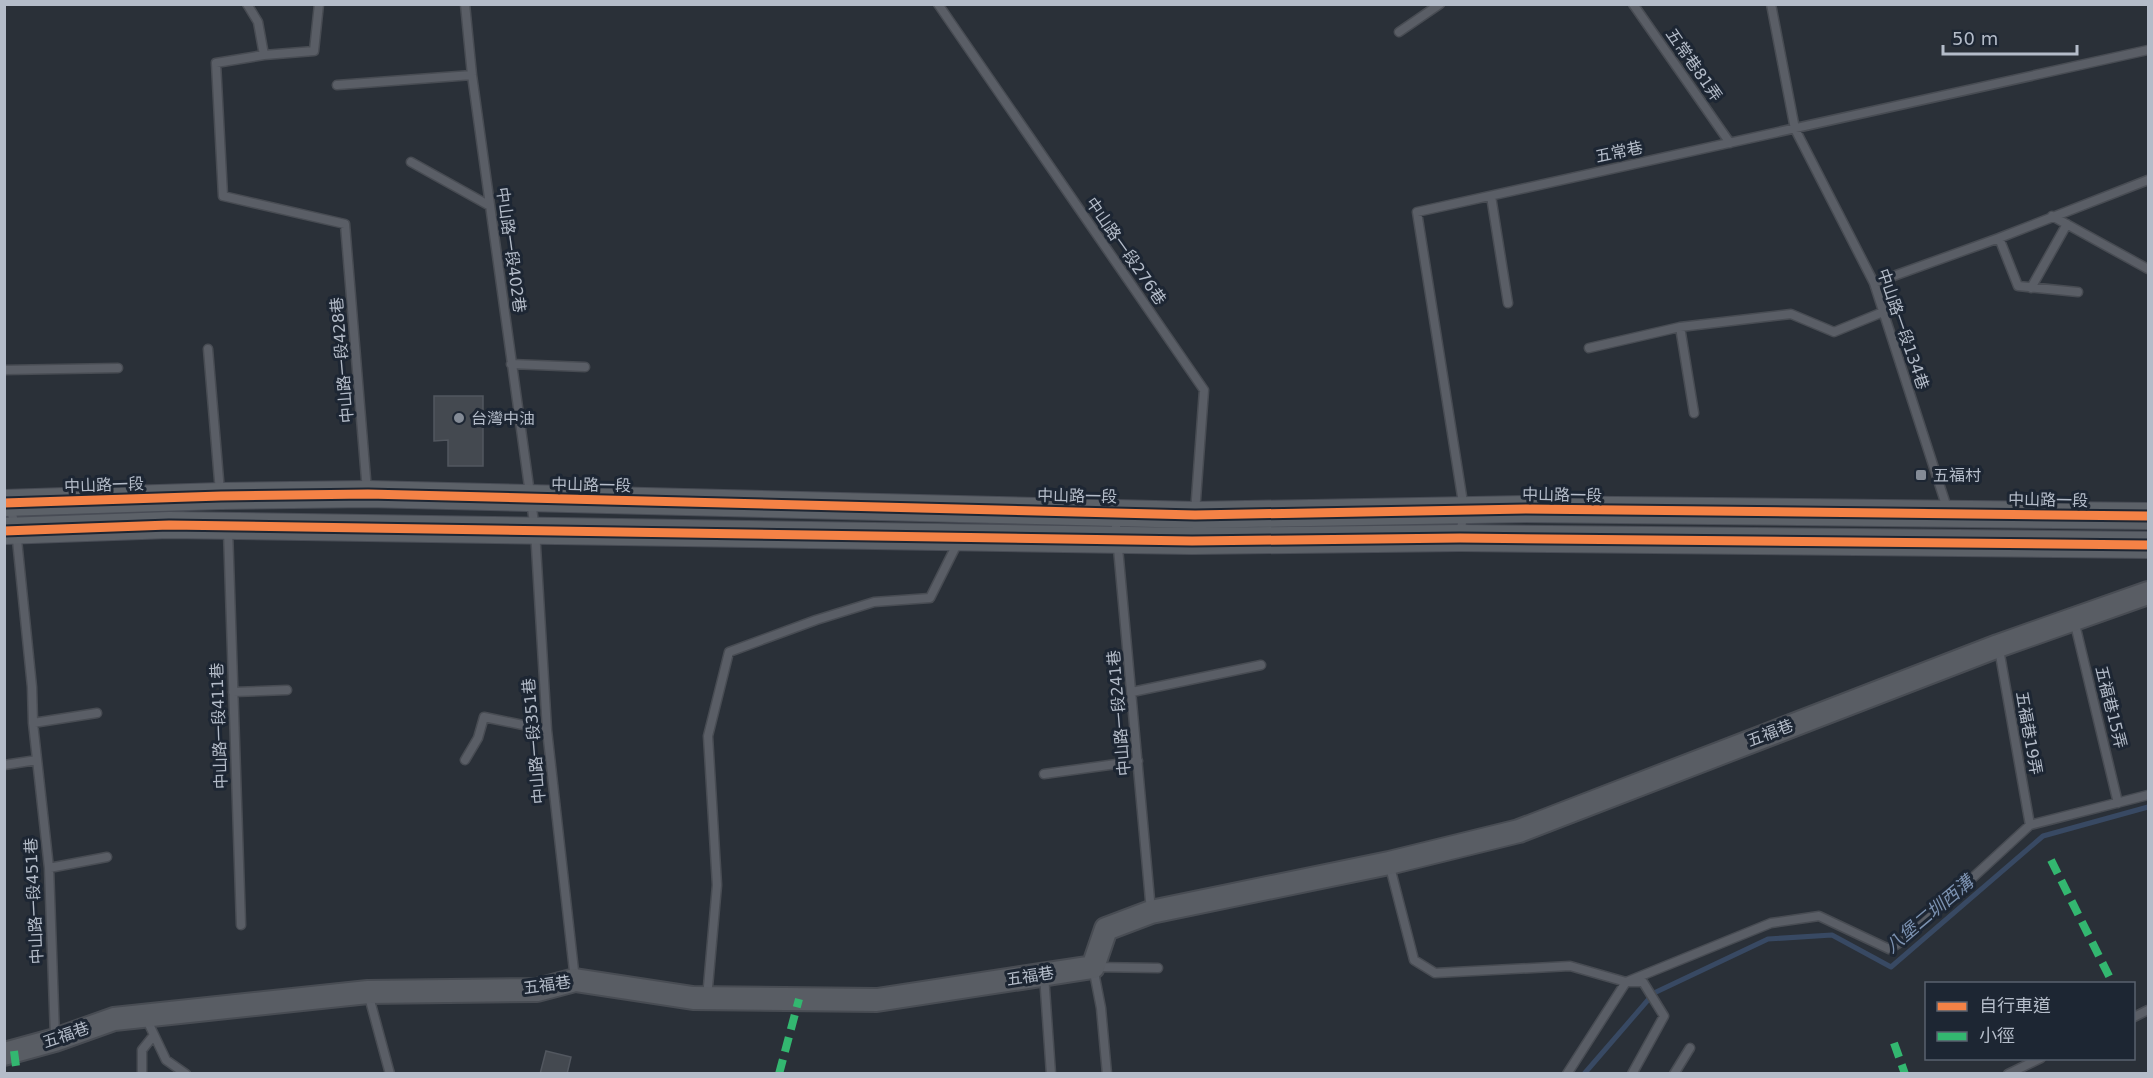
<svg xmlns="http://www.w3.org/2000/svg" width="2153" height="1078" font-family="'DejaVu Sans','Noto Sans TC',sans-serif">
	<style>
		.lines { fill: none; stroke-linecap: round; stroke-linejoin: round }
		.stream { stroke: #384963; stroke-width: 5 }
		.building { fill: #444950; stroke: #52575f; stroke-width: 1.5 }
		.lane-casing { stroke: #484c53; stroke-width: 11 }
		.secondary-casing { stroke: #484c53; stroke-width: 26 }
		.primary-casing { stroke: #484c55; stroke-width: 28 }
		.lane { stroke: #5a5e66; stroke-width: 8 }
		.secondary { stroke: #595d64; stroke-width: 22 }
		.primary { stroke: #5c6168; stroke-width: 26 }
		.quiet { stroke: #33b770; stroke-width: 8; stroke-dasharray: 15 8; stroke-linecap: butt }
		.cycleway-casing { stroke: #1d2633; stroke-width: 13 }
		.cycleway { stroke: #f48246; stroke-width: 9 }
		.poi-dot { fill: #848b96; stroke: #1d2633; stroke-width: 2 }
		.labels { text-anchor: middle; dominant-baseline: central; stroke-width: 6; stroke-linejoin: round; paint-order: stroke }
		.street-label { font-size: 16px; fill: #b4bcc9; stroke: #1d2633 }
		.poi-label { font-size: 16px; fill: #b4bcc9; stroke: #1d2633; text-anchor: start }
		.water-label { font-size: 18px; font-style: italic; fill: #7c92b1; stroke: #1d2633 }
	</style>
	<rect width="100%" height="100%" fill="#2a3038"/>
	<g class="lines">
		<path class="stream" d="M1584 1074 1654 993 1768 939 1832 935 1891 967 2043 836 2148 807"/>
	</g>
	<path class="building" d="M434 396H483V466H448V440L434 441Z
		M546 1051 571 1057 567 1074H540Z"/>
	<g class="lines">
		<g class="lane-casing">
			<path id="lane" d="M247 4 258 22 264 55
				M319 4 314 51 264 55 216 63 223 196 345 224 367 491
				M465 4 472 75 535 530 547 730 575 980
				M938 4 1204 390 1195 513
				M1633 4 1730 143
				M1771 4 1795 129 1874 283 1948 511
				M1399 32 1440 4
				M337 85 472 75
				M411 162 490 206
				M1491 196 1508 303
				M2052 216 2148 269
				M1999 238 2018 286 2078 292
				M1874 283 1999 238 2148 180
				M2031 288 2067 224
				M1680 327 1694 413
				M1589 348 1680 327 1791 314 1834 332 1883 312
				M208 349 220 492
				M511 364 585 367
				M4 370 118 368
				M10 506 16 530 32 687 33 723 49 868 55 1037
				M1115 515 1151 911
				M228 530 241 925
				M1460 536 1464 509 1417 212 2148 50
				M2074 620 2118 803
				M1999 649 2030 825
				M233 692 287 690
				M1132 692 1261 665
				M33 723 97 713
				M465 760 478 738 484 717 547 730
				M4 765 37 760
				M1044 774 1138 761
				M1389 863 1414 960 1435 973 1570 966 1626 982H1643L1664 1016 1632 1074
				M49 868 107 857
				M1044 975 1051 1074
				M368 993 390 1074
				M707 998 717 885 708 736 729 652 816 620 874 602 930 598 959 540
				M2134 1017 2148 1010
				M146 1018 166 1060 186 1074
				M142 1074V1050L154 1035
				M1107 1074 1101 1008 1093 967 1158 968
				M1567 1074 1626 982 1771 923 1819 916 1889 949 1906 939 2030 825 2148 795
				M1674 1074 1690 1048
				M2008 1074 2041 1058"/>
		</g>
		<g class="secondary-casing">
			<path id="secondary" d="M4 1054 55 1040 114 1019 368 992 537 990 575 980 693 998 877 1000 1093 967 1106 929 1151 912 1389 863 1519 831 1998 646 2148 593"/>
		</g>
		<g class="primary-casing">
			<path id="primary" d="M4 503 221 496 368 494 1195 515 1526 509 2148 516
				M4 531 169 525 1192 541 1460 538 2148 545"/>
		</g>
		<use href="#lane" class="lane"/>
		<use href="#secondary" class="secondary"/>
		<use href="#primary" class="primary"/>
		<path class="quiet" d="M2051 860 2113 984
			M1894 1043 1905 1074
			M14 1051 17 1074
			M779 1074 799 999"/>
		<g class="cycleway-casing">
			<path id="cycleway" d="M4 503 221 496 368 494 1195 515 1526 509 2148 516
				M4 531 169 525 1192 541 1460 538 2148 545"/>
		</g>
		<use href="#cycleway" class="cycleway"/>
	</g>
	<g class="poi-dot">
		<circle cx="459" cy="418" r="6"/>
		<rect x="1915" y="469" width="12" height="12" rx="3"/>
	</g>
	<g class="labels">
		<g class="street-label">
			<text transform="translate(1694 65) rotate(55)">五常巷81弄</text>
			<text transform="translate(1619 152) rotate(-12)">五常巷</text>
			<text transform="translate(511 250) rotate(82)">中山路一段402巷</text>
			<text transform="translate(1126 251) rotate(55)">中山路一段276巷</text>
			<text transform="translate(1903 329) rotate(71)">中山路一段134巷</text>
			<text transform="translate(342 360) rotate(-95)">中山路一段428巷</text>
			<text transform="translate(104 485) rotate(-2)">中山路一段</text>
			<text transform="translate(591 485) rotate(1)">中山路一段</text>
			<text transform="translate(1562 495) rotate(1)">中山路一段</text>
			<text transform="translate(1077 496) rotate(1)">中山路一段</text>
			<text transform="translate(2048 500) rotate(1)">中山路一段</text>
			<text transform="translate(2111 707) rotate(76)">五福巷15弄</text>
			<text transform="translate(1119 713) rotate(-95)">中山路一段241巷</text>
			<text transform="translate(219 726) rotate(-92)">中山路一段411巷</text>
			<text transform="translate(1770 733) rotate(-21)">五福巷</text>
			<text transform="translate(2029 733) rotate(80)">五福巷19弄</text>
			<text transform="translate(534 741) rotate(-95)">中山路一段351巷</text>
			<text transform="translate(34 901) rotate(-93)">中山路一段451巷</text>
			<text transform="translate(1030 976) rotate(-9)">五福巷</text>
			<text transform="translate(547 985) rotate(-8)">五福巷</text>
			<text transform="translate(66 1035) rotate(-19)">五福巷</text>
		</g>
		<g class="poi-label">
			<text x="471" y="418">台灣中油</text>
			<text x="1933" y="475">五福村</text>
		</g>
		<g class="water-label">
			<text transform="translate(1929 914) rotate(-40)">八堡二圳西溝</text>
		</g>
	</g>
	<rect width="2153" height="1078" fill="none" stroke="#b4bcc9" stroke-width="12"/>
	<rect x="1925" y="982" width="210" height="78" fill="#1d2633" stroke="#59626f" stroke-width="1.5"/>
	<rect x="1937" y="1002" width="30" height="9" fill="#f48246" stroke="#59626f" stroke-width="1.5"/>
	<text x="1979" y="1012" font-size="18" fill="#b4bcc9">自行車道</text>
	<rect x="1937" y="1032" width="30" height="9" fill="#33b770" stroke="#59626f" stroke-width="1.5"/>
	<text x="1979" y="1042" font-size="18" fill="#b4bcc9">小徑</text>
	<path d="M1943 45v9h134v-9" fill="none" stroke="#b4bcc9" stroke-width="3"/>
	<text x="1952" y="45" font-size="18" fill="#b4bcc9" stroke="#1d2633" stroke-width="4.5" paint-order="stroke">50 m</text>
</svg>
